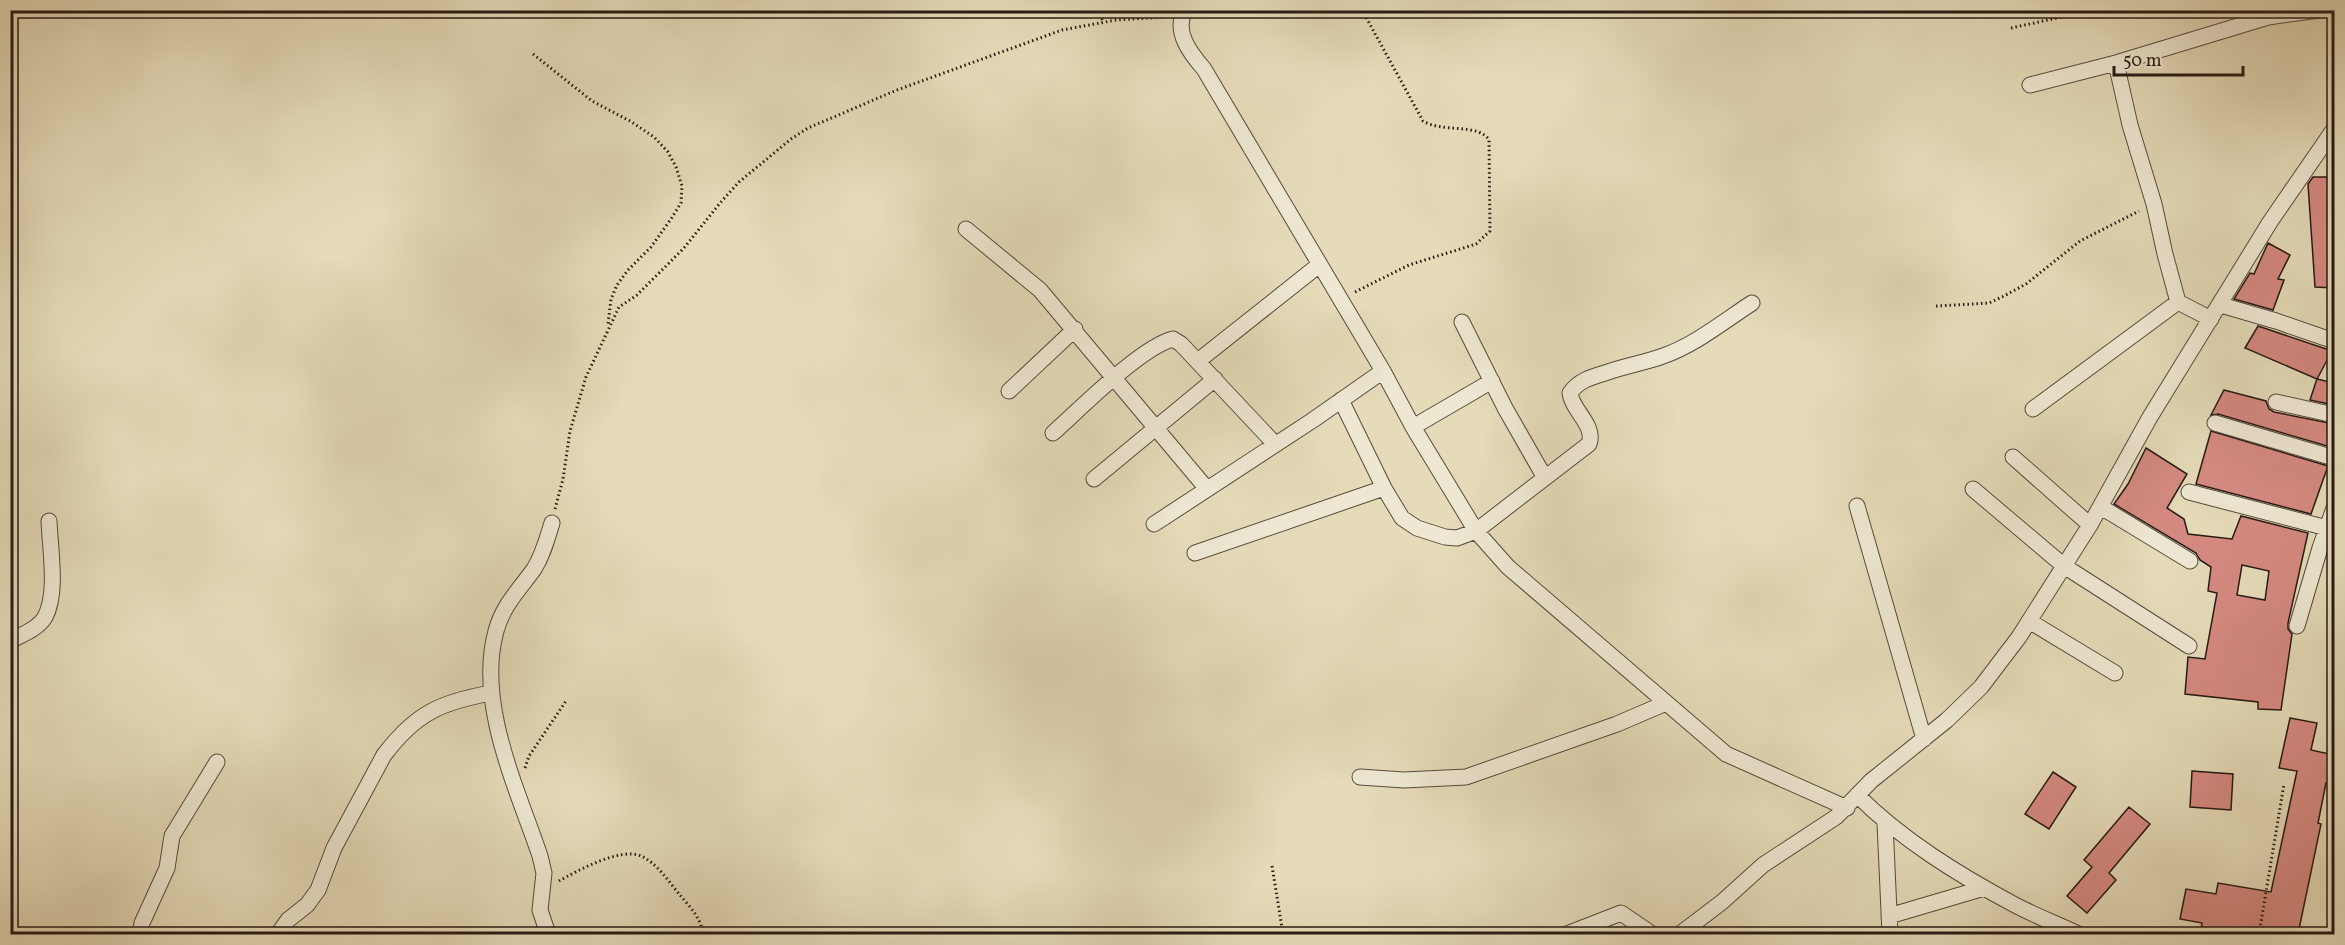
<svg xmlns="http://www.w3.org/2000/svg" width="2345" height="945" font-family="Vollkorn,serif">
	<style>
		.building { fill: #d58a81; stroke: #281a15; stroke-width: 1.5; fill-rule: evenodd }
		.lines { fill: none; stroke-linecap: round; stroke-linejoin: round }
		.minor-casing { stroke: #574a3e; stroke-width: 17 }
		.path { stroke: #281a15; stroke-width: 3; stroke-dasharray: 1.5 3; stroke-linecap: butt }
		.minor { stroke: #eee8d2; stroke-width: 15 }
	</style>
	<rect width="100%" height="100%" fill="#e5dbb9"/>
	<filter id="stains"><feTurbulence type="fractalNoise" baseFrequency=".00333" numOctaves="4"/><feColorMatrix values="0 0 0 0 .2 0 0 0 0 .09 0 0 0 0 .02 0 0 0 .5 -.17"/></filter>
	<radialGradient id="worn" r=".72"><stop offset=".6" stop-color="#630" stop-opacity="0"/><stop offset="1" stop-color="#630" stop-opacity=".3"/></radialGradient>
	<path class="building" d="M2313 177H2334V288L2315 287 2308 184Z
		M2268 243 2290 255 2278 279 2284 280 2273 310 2234 299 2250 273 2254 274Z
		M2258 326 2332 351 2317 379 2245 348Z
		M2317 379 2334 383V405L2310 400Z
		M2224 390 2266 401 2269 409 2274 412 2334 424V448L2218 414 2211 415Z
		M2211 431 2328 466 2311 514 2196 484Z
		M2146 448 2187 474 2167 508 2184 519 2188 534 2232 539 2241 516 2308 533 2288 623V629L2292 634 2281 710 2258 709V702L2185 694 2188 657 2205 659 2217 593 2208 591 2211 567 2200 560 2196 553 2114 504 2128 484ZM2242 565 2269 571 2265 600 2237 595Z
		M2290 718 2317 723 2311 750 2334 755V785L2326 783 2318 823 2321 824 2298 934H2200L2202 923 2180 919 2186 889 2216 894 2218 883 2271 892 2297 771 2279 768Z
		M2192 771 2233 774 2231 810 2190 807Z
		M2053 772 2076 787 2049 829 2025 814Z
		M2129 807 2150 824 2109 873 2116 880 2087 913 2067 896 2092 867 2084 860Z"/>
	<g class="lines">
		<g class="minor-casing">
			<path id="minor" d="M1185 10C1173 32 1191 54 1204 69L1383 371 1413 427 1476 531 1508 567 1726 754 1847 808
				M2030 85 2116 63
				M966 229 1040 290 1207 489
				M2221 305 2276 321 2334 341
				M2211 319 2178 302 2165 254 2154 204 2130 125 2116 63 2268 17 2319 10
				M1462 322 1505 408 1545 478
				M1198 361 1319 265
				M1009 391 1075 329
				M1341 400 1384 488 1402 518 1417 528 1445 537 1457 538 1476 531 1589 444C1596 425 1572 411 1570 393 1578 381 1591 377 1605 373 1624 366 1644 363 1663 356 1695 345 1724 321 1752 303
				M2276 402 2334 415
				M2033 409 2178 302
				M2215 423 2334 458
				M1413 427 1492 381
				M1053 433C1080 409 1141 347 1173 339L1181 344 1275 444
				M2013 457 2090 525
				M1094 479 1215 379
				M1973 489 2064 566 2189 646
				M2189 492 2327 528
				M1857 506 1924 739
				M2101 507 2190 561
				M1154 524 1313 420 1383 371
				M1195 553 1384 488
				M2029 621 2115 673
				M2297 626 2320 548 2334 508
				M10 641C21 635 38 629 45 617 58 594 50 548 49 521
				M1360 777 1404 780 1466 777 1617 724 1666 703
				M1857 795C1902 840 1959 875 2015 905 2036 916 2057 924 2078 934
				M1885 823 1890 934
				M1889 916 1984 888
				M140 934 142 923 167 868 172 836 217 762
				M278 934 288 920 307 905 318 890 334 848 384 755C416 713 441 702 491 693
				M548 934 540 910 544 873 540 856C517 788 476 703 496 631 503 605 519 590 534 569 543 555 547 539 552 523
				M1567 934 1621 913 1652 934
				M1680 934 1722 902 1763 865 1836 817 1871 781 1947 720 1981 687 2019 637 2090 525 2150 417 2270 222 2334 129"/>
		</g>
		<path class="path" d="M1099 10 1103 22
			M2011 28 2094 10
			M533 54 592 101 630 121 654 137 668 152 676 167 682 186 681 203 671 219 651 247 628 270 617 285 611 299 608 324
			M1355 292 1409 265 1476 244 1490 231 1489 140C1479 123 1442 133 1423 121L1362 10
			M1936 306 1989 303 2002 297 2026 284 2080 241 2139 211
			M555 509 563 479 570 431 586 377 619 307 637 295 684 248 720 203 739 182 791 139 808 128 897 90 1062 30 1116 20 1165 17
			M525 768 529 756 566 701
			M1272 866 1283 934
			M559 881C577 871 620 847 641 856 657 863 669 882 680 895 689 906 703 920 702 934
			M703 927 715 934
			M2259 934 2284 784"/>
		<use href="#minor" class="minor"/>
	</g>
	<rect width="2345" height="945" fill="none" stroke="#e5dbb9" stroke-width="36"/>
	<rect x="12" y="12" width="2321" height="921" fill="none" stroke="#281a15" stroke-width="3"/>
	<rect x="18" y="18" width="2309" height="909" fill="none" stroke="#281a15" stroke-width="1.5"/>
	<path d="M2114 66v9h129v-9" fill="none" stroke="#281a15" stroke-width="3"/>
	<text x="2123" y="66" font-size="18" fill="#281a15" stroke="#eee8d2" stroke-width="4.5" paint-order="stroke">50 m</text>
	<rect width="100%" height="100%" filter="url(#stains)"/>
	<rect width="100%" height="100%" fill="url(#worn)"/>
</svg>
